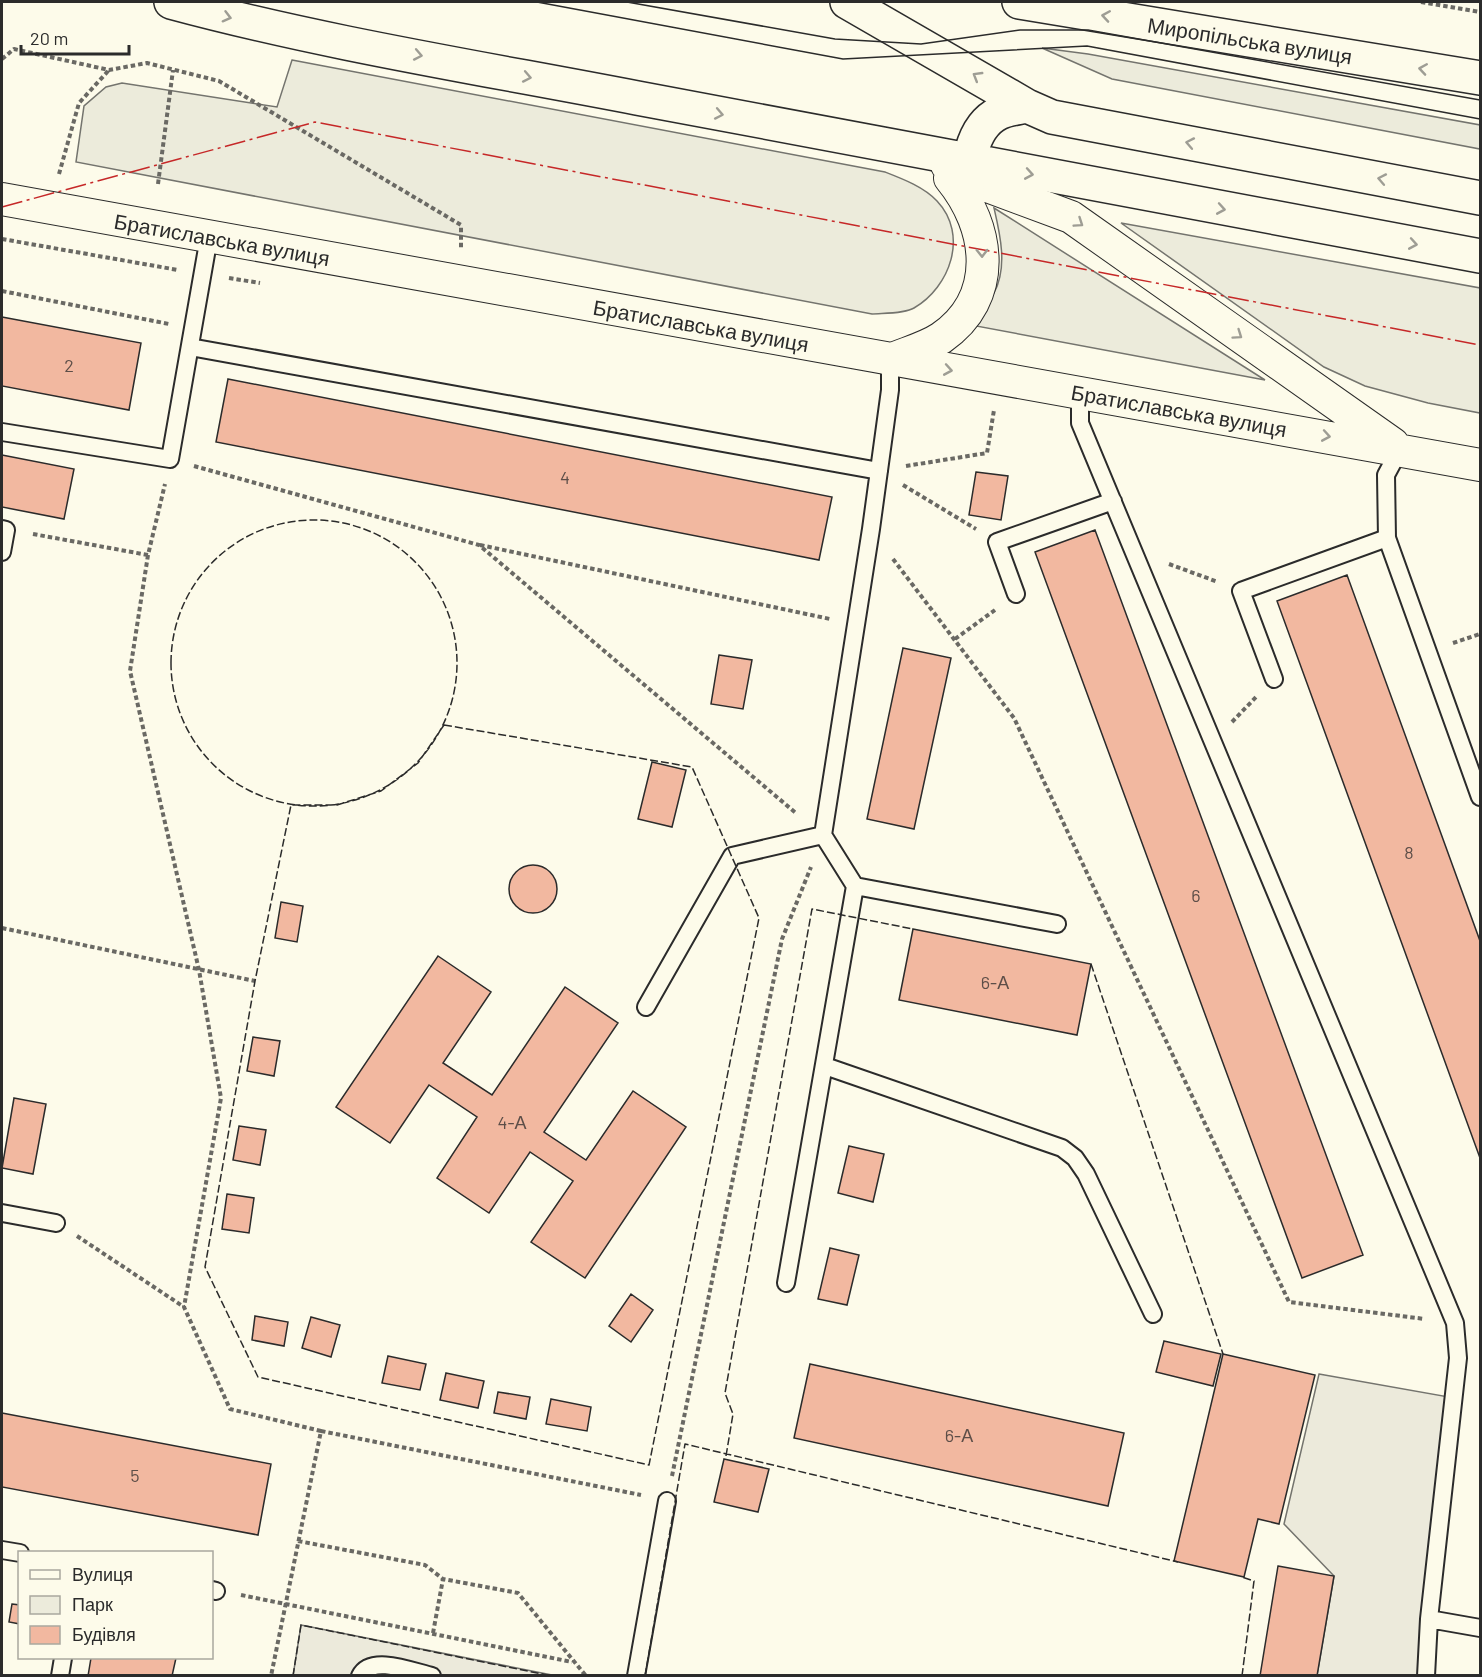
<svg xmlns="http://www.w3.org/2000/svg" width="1482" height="1677" font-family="Barlow,sans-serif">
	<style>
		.green { fill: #ecebdb; stroke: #74746e; stroke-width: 1.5 }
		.parking { fill: #eceadb; stroke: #74746e; stroke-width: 1.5 }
		.building { fill: #f2b8a0; stroke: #2b2b2b; stroke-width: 1.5 }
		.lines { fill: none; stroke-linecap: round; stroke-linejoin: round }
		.service-casing { stroke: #2b2b2b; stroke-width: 20 }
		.minor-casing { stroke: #2b2b2b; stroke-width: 34 }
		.tertiary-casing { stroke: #2b2b2b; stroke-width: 36 }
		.primary-casing { stroke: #2b2b2b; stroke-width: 36 }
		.path { stroke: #6a6964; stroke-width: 4; stroke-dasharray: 4.5 3; stroke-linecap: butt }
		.service { stroke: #fdfbea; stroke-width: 16 }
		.minor { stroke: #fdfbea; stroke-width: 32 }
		.tertiary { stroke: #fdfbea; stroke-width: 33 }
		.primary { stroke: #fdfbea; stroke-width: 33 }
		.tram { stroke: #2b2b2b; stroke-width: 1.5 }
		.fence { stroke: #2b2b2b; stroke-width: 1.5; stroke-dasharray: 8 3; stroke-linecap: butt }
		.power { stroke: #c62828; stroke-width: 1.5; stroke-dasharray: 21 4.5 3 4.5; stroke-linecap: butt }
		.oneway { stroke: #9e9d94 }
		.labels { text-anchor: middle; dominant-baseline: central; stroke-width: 4.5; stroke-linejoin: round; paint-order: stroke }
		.number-label { font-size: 18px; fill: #5d4e48 }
		.street-label { font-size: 21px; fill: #2b2b2b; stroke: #fdfbea }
	</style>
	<rect width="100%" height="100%" fill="#fdfbea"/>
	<path class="green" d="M1042 48 1088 54 1480 125V149L1112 79Z
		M292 60 885 172C903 179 924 187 937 201 969 235 950 287 914 308 904 314 884 313 872 314L76 162 84 106 106 87 122 83 277 107Z
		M994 208 1265 380 976 326C977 313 988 304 994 293 1008 267 1000 234 994 208Z
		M1121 223 1480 288V413L1428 403 1365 386 1324 367Z"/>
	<path class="parking" d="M1319 1374 1449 1397 1418 1675H1317L1334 1576 1284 1524Z
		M301 1625 552 1675 293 1676Z"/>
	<path class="building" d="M2 317 141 343 129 410 2 386Z
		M228 379 832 497 819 560 216 442Z
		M2 455 74 469 64 519 2 507Z
		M976 472 1008 476 1001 520 969 515Z
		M1095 530 1363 1255 1302 1278 1035 552Z
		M1347 575 1480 941V1158L1277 601Z
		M903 648 951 658 914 829 867 819Z
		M719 655 752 660 743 709 711 704Z
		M652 762 686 770 672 827 638 819Z
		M509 889a24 24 0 1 1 48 0a24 24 0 1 1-48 0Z
		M281 902 303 906 297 942 275 938Z
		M913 929 1091 964 1077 1035 899 1000Z
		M438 956 491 992 443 1063 492 1095 565 987 618 1023 544 1132 586 1160 633 1091 686 1127 585 1278 531 1242 573 1181 530 1152 489 1213 437 1178 477 1117 429 1085 390 1143 336 1107Z
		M253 1037 280 1041 274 1076 247 1071Z
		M14 1098 46 1104 33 1174 2 1168Z
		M239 1126 266 1130 260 1165 233 1160Z
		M849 1146 884 1154 873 1202 838 1193Z
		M227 1194 254 1198 249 1233 222 1229Z
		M830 1248 859 1255 847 1305 818 1299Z
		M631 1294 653 1310 631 1342 609 1326Z
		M255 1316 288 1322 284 1346 252 1340Z
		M311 1317 340 1325 331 1357 302 1348Z
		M1164 1341 1221 1354 1213 1386 1156 1372Z
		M1223 1354 1315 1375 1279 1524 1258 1519 1244 1577 1174 1561Z
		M388 1356 426 1364 420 1390 382 1383Z
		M810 1364 1124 1433 1108 1506 794 1438Z
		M446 1373 484 1381 478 1408 440 1400Z
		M498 1392 530 1397 526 1419 494 1413Z
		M551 1399 591 1407 587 1431 546 1424Z
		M2 1413 271 1464 258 1535 2 1487Z
		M724 1459 769 1469 758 1512 714 1502Z
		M1278 1566 1334 1576 1317 1676H1260Z
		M12 1604 20 1605V1624L9 1622Z
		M91 1658H176L172 1676H88Z"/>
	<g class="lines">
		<g class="service-casing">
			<path id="service" d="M190 347 879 471
				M1080 392V423L1455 1323 1458 1358 1429 1619 1426 1676
				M2 432 170 459 209 237
				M1400 449 1386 475 1387 538 1480 797
				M2 529 6 530 2 552
				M1016 594 997 542 1113 501
				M1274 679 1241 591 1387 538
				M855 886 1057 924
				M646 1007 732 856 823 835
				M825 1066 1062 1148 1075 1158 1086 1174 1153 1314
				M2 1213 56 1223
				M786 1283 855 886 823 835 871 529 890 390V360
				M2 1550 20 1553
				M212 1590 216 1591
				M1429 1619 1480 1628
				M60 1676 63 1658
				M360 1676C371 1654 414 1672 432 1676
				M636 1676 667 1501"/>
		</g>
		<g class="minor-casing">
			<path id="minor" d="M947 165 966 178 1071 217 1393 444
				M2 199 1480 465
				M890 360C906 353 926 348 941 338 999 298 991 228 950 178"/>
		</g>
		<g class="tertiary-casing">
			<path id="tertiary" d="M1019 2 1480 78"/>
		</g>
		<g class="primary-casing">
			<path id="primary" d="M171 2C323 43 481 68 637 98 918 152 1199 205 1480 256
				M847 2 1027 106 1052 117 1480 198
				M967 198C966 170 970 127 999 113 1007 109 1018 108 1027 106"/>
		</g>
		<path class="path" d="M1421 2 1480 12
			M2 59 14 49 109 70 147 63 219 81 461 225V248
			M59 174 79 103 109 70
			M158 184 173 70
			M2 239 178 270
			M229 278 260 283
			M2 291 169 324
			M194 466 479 545 797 814
			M906 466 987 453 994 410
			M903 485 976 529
			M33 534 148 555 165 484
			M480 545 830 619
			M148 555 130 671 199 970 221 1098 184 1307 230 1409 321 1431 271 1676
			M893 559 1014 718 1289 1302 1425 1319
			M1169 564 1218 582
			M955 639 995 610
			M1453 643 1480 634
			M1232 722 1256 697
			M2 928 255 981
			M77 1236 184 1307
			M321 1431 641 1495
			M672 1476 782 939 811 867
			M298 1541 425 1565 443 1579 518 1593 586 1676
			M241 1595 572 1662
			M433 1633 443 1579"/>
		<use href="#service" class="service"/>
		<use href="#minor" class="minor"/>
		<use href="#tertiary" class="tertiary"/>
		<use href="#primary" class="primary"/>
		<path class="tram" d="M537 2 843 59 1087 46 1480 119
			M627 2 835 39 921 44 1020 30H1088L1480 100"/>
		<path class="fence" d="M171 663a143 143 0 1 1 286 0a143 143 0 1 1-286 0Z
			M444 725 692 767 759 918 649 1465 258 1377 205 1267 255 981 291 805H337L381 791 418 763Z
			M1091 964 1223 1354
			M726 1456 733 1414 725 1393 812 909 913 929
			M293 1676 301 1625 552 1676
			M645 1676 685 1444 1178 1562
			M1242 1676 1254 1581 1242 1577"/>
		<path class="power" d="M2 207 315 122 1480 345"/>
	</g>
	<defs><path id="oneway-chevron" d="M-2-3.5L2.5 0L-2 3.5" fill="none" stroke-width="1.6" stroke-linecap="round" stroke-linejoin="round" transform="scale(1.5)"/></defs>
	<g class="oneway">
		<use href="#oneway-chevron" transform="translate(1106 16) rotate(-171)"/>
		<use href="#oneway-chevron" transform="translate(227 17) rotate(15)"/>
		<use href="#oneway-chevron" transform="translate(418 55) rotate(11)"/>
		<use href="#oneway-chevron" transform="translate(1423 69) rotate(-171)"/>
		<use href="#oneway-chevron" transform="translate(977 76) rotate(-149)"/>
		<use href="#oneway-chevron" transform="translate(527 77) rotate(11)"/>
		<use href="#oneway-chevron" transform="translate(719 114) rotate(11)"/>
		<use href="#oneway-chevron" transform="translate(1190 143) rotate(-169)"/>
		<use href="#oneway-chevron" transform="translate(1029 174) rotate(10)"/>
		<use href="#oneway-chevron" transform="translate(1382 179) rotate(-169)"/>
		<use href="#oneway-chevron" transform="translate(1221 209) rotate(10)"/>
		<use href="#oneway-chevron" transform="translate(1079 223) rotate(34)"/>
		<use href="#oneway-chevron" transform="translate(1413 244) rotate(10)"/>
		<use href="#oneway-chevron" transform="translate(982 253) rotate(89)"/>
		<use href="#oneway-chevron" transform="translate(1238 335) rotate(35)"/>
		<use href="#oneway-chevron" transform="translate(948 370) rotate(10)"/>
		<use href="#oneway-chevron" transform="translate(1326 436) rotate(10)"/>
	</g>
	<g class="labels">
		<g class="number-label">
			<text x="69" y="365">2</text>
			<text x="565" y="477">4</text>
			<text x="1409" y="852">8</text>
			<text x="1196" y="895">6</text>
			<text x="995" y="982">6-А</text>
			<text x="512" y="1122">4-А</text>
			<text x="959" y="1435">6-А</text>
			<text x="135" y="1475">5</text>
		</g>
		<g class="street-label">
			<text transform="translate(1250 40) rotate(9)">Миропільська вулиця</text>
			<text transform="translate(222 239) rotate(10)">Братиславська вулиця</text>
			<text transform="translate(701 325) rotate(10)">Братиславська вулиця</text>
			<text transform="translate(1179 410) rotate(10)">Братиславська вулиця</text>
		</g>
	</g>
	<rect width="1482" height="1677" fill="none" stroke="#2b2b2b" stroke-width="6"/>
	<rect x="18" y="1551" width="195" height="108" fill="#fdfbea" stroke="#a9a89e" stroke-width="1.5"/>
	<rect x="30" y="1570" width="30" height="9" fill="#fdfbea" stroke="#a9a89e" stroke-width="1.5"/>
	<text x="72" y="1581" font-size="18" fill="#2b2b2b">Вулиця</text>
	<rect x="30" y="1596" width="30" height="18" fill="#ecebdb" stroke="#a9a89e" stroke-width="1.5"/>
	<text x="72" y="1611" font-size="18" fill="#2b2b2b">Парк</text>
	<rect x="30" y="1626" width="30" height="18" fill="#f2b8a0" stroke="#a9a89e" stroke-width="1.5"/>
	<text x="72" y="1641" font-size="18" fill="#2b2b2b">Будівля</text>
	<path d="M21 45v9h108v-9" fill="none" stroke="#2b2b2b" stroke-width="3"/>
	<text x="30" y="45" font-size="18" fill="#2b2b2b" stroke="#fdfbea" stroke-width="4.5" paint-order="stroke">20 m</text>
</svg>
